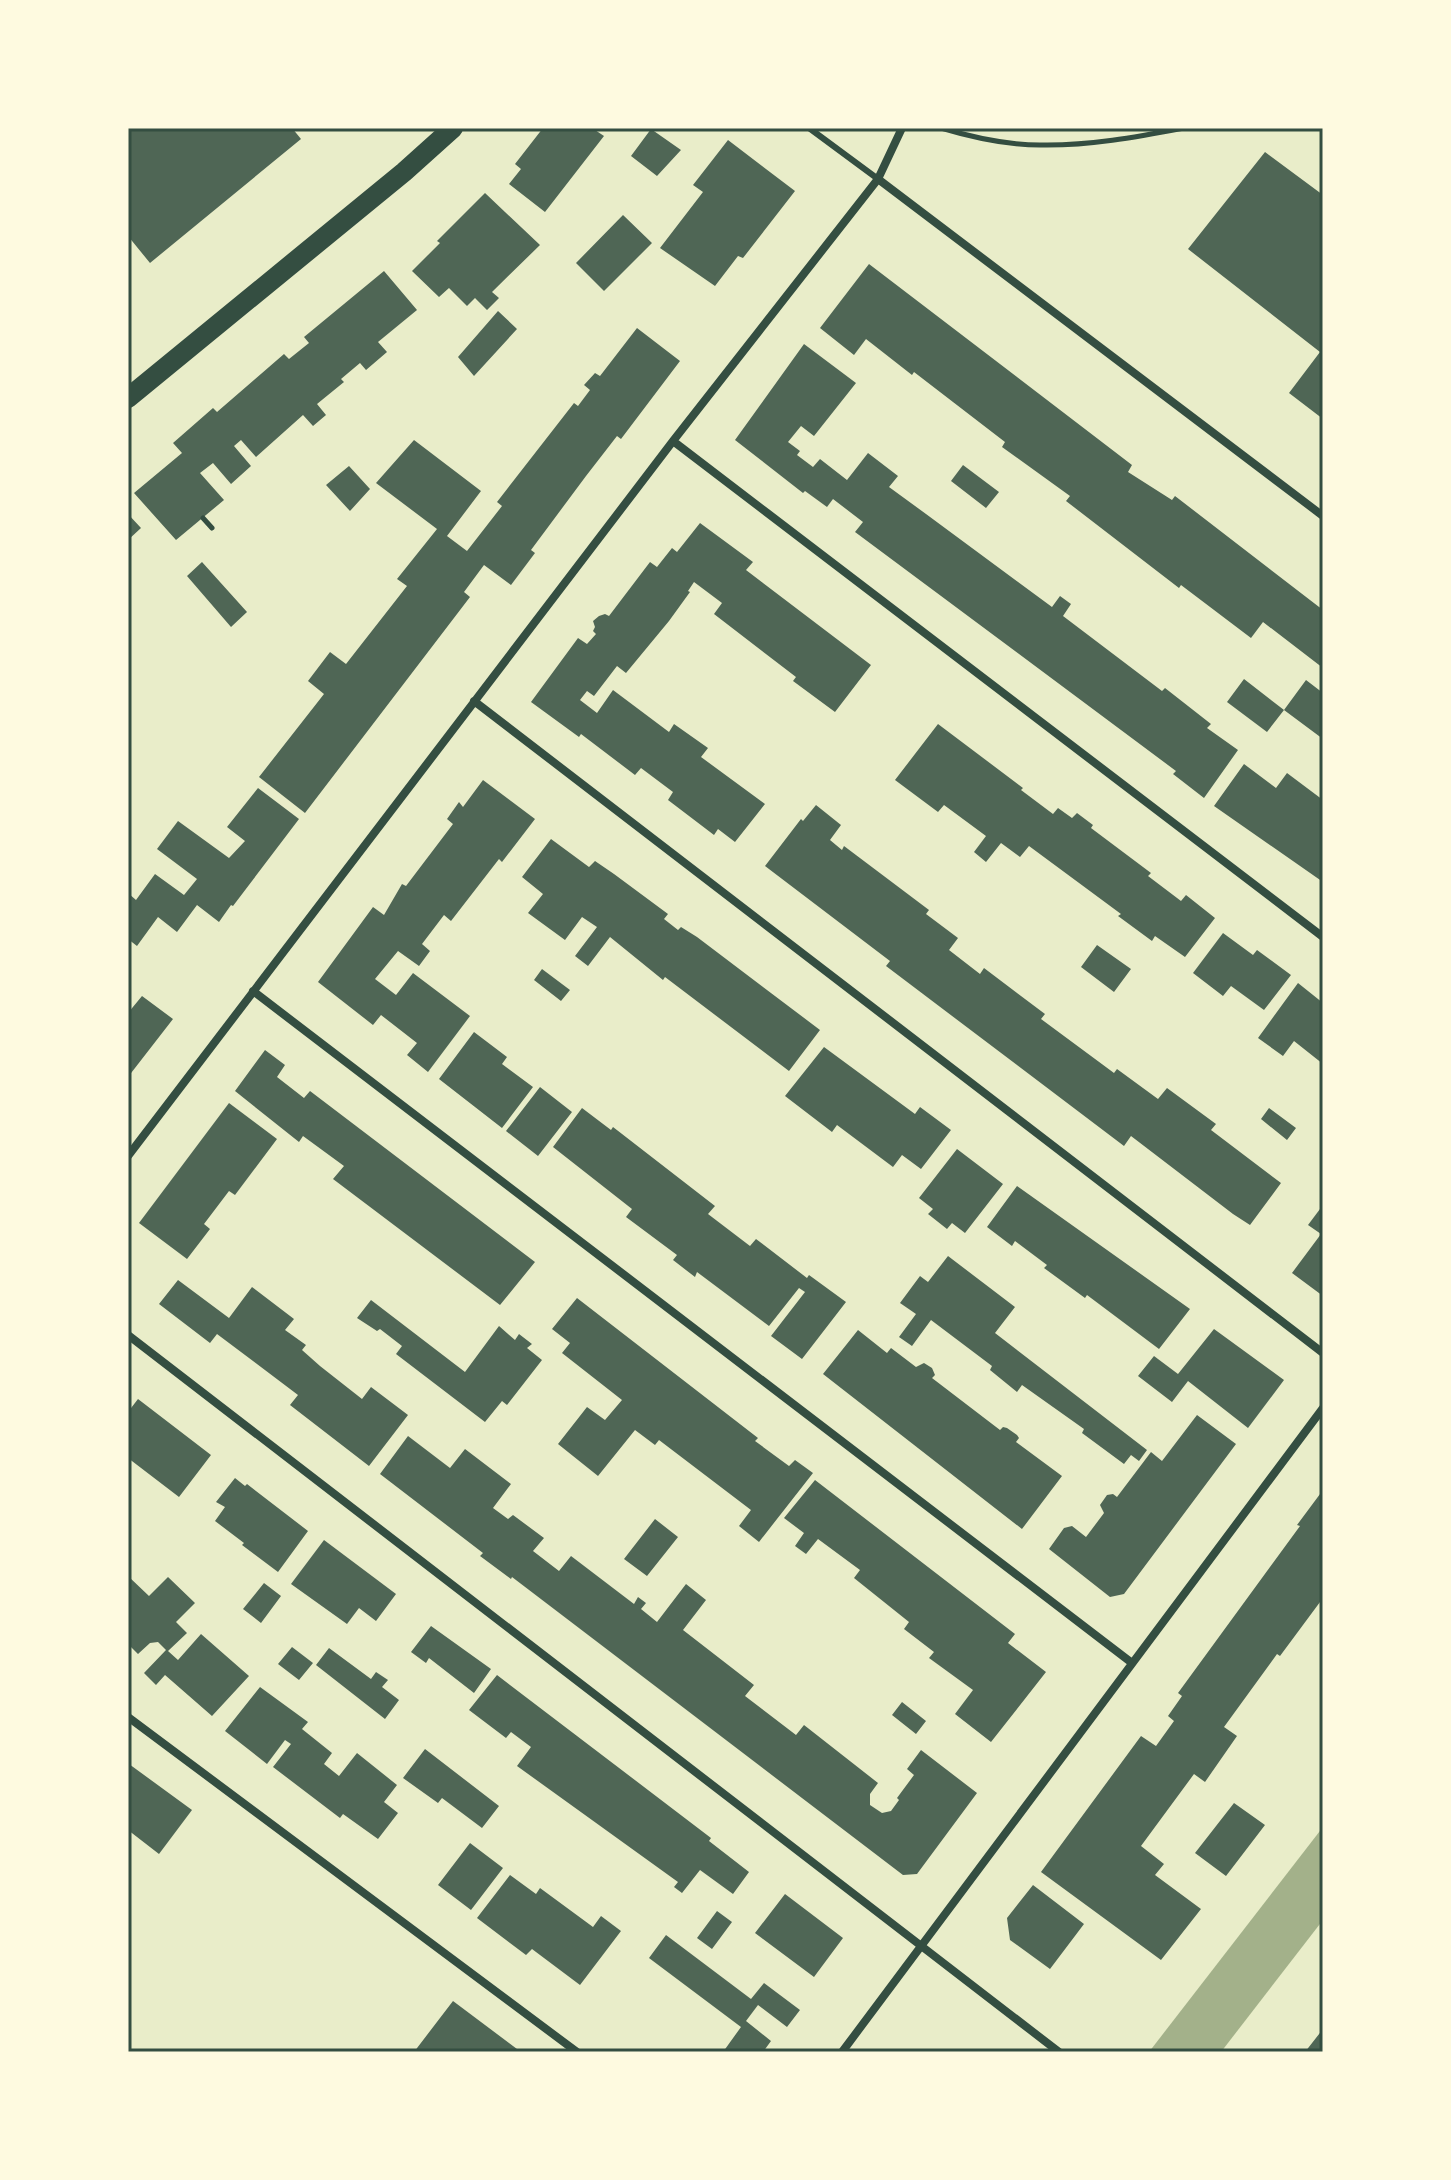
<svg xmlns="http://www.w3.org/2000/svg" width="1451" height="2180" font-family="Quicksand,sans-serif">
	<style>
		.water { fill: #a3b18a }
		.building { fill: #4f6655 }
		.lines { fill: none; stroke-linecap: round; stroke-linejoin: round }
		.path { stroke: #344e41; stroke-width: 5 }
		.service { stroke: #344e41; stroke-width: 6 }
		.minor { stroke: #344e41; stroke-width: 8 }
		.primary { stroke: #344e41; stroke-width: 20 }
		.neatline { fill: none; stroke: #344e41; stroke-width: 3 }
	</style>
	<rect width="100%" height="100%" fill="#e9edc9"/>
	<path class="water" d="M1323 1827V1920L1221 2052H1149Z"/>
	<path class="building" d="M128 128H292L301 139 150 263 128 236Z
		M543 128H592L604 136 545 212 509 184 521 169 515 164Z
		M651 129 681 150 657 176 631 156Z
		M728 140 795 191 743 258 738 256 715 286 660 248 703 192 693 185Z
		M1265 152 1323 195V419L1289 393 1320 352 1188 249Z
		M485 193 540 245 492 292 499 298 487 310 475 298 467 306 449 288 439 297 412 271 440 243 437 241Z
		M623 215 652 243 604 291 576 263Z
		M869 264 1132 465 1128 472 1172 500 1175 496 1323 610V668L1263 622 1251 638 1181 585 1179 588 1066 501 1070 496 1002 447 1005 442 914 372 912 375 866 339 854 355 820 328Z
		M384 271 417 310 378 342 387 352 366 370 360 363 341 379 344 382 317 404 326 415 313 426 303 415 256 457 241 440 234 446 251 466 231 484 213 463 200 473 224 500 176 540 134 493 182 453 173 443 213 408 217 412 284 354 289 359 309 343 304 337Z
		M498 311 517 329 474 376 458 357Z
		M637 328 680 361 621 439 617 436 586 476 531 550 535 553 511 585 484 565 464 592 470 597 305 813 259 777 324 694 308 681 330 652 346 664 407 586 397 579 437 529 376 483 414 440 481 491 447 536 467 551 502 506 497 502 574 403 578 406 590 390 584 385 595 373 600 376Z
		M804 344 856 383 814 436 801 426 788 442 800 451 797 455 813 467 820 459 847 480 868 453 898 476 889 487 926 514 1052 607 1060 596 1071 604 1063 616 1162 691 1165 688 1211 724 1207 728 1238 750 1204 798 1173 774 1176 771 855 532 863 522 833 499 827 507 805 491 803 493 735 440Z
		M963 465 999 492 986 508 951 481Z
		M349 466 370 489 350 511 326 485Z
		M128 514 141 528 128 540Z
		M700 523 753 562 746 570 871 665 835 712 793 681 796 677 714 614 722 603 694 582 688 591 690 592 669 621 626 673 617 666 594 696 587 691 580 700 597 713 613 690 669 732 674 724 708 748 701 757 765 804 735 842 718 829 714 835 668 800 673 792 641 768 635 775 581 734 579 737 531 702 578 638 587 644 596 634 593 631 595 627 593 621 599 616 605 614 609 616 650 562 657 567 672 548 677 552Z
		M202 562 247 612 231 627 187 576Z
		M1244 679 1284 710 1267 732 1227 702Z
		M1306 680 1323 693V739L1284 710Z
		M938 724 1023 788 1021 790 1053 814 1058 808 1072 818 1077 813 1093 825 1091 828 1151 873 1148 876 1181 901 1186 895 1215 918 1185 957 1155 936 1152 941 1118 916 1121 914 1029 846 1020 857 1001 843 986 862 974 852 986 836 944 805 938 812 895 780Z
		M1244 764 1276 788 1287 773 1323 800 1320 805 1323 806V882L1214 806Z
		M483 780 535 819 502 862 499 859 451 921 444 915 422 944 430 951 419 966 398 951 375 979 396 995 413 973 470 1016 428 1072 407 1055 417 1043 381 1015 373 1025 318 982 373 907 384 915 402 884 406 886 453 824 447 819 459 802 463 807Z
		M258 788 299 819 233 906 231 905 219 922 197 905 177 932 158 917 137 946 128 939V893L136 900 155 874 184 895 197 879 157 849 178 821 229 858 245 841 227 827Z
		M816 805 841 825 830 840 842 850 844 846 929 910 926 914 958 938 949 950 980 974 984 968 1045 1014 1041 1019 1114 1073 1117 1069 1158 1099 1167 1088 1216 1124 1211 1130 1281 1183 1250 1225 1233 1214 1131 1136 1124 1146 886 966 890 961 765 866 801 819 803 821Z
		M551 839 589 867 595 861 614 874 668 914 664 919 678 930 681 927 697 937 820 1030 789 1071 665 977 663 980 610 937 588 966 575 956 597 927 582 917 565 940 528 913 543 894 522 877Z
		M1223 933 1253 955 1257 950 1291 975 1264 1010 1231 986 1223 996 1193 973Z
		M1097 945 1131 969 1114 992 1081 967Z
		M542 969 570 990 561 1001 534 980Z
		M1298 983 1323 1003V1064L1294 1041 1283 1056 1258 1038Z
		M142 996 173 1019 128 1077V1013Z
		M474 1032 507 1057 502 1064 533 1087 502 1128 439 1079Z
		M824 1047 915 1114 920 1107 951 1130 921 1169 902 1155 893 1167 837 1125 832 1132 785 1096Z
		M265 1050 285 1065 277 1077 304 1098 310 1091 535 1262 500 1305 333 1179 344 1166 303 1136 299 1142 235 1091Z
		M540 1087 572 1112 538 1156 506 1131Z
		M229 1103 277 1139 235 1195 229 1191 204 1224 210 1229 187 1259 139 1223Z
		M582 1108 611 1130 613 1127 715 1206 708 1214 750 1246 756 1239 807 1278 809 1275 846 1302 802 1359 771 1336 805 1292 799 1288 769 1326 697 1272 695 1277 673 1260 677 1255 626 1217 632 1209 553 1147Z
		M1269 1108 1296 1128 1287 1140 1261 1119Z
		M957 1149 1003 1184 965 1233 952 1223 947 1229 928 1214 933 1209 919 1198Z
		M1017 1186 1190 1309 1159 1349 1087 1295 1085 1298 1044 1268 1047 1265 1015 1241 1012 1246 987 1227Z
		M1323 1205V1296L1292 1273 1321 1234 1308 1225Z
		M948 1256 1015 1307 995 1333 1147 1450 1139 1461 1131 1455 1124 1464 1082 1433 1084 1429 1022 1385 1017 1392 990 1370 992 1366 931 1320 912 1346 899 1337 916 1314 900 1303 920 1276 928 1282Z
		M178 1280 229 1318 252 1287 294 1319 285 1330 306 1345 302 1350 320 1366 362 1399 371 1387 408 1415 369 1466 290 1405 298 1395 217 1334 210 1343 159 1304Z
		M577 1298 758 1438 755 1441 789 1466 795 1460 813 1473 759 1542 739 1526 751 1510 659 1440 655 1445 635 1430 598 1476 558 1444 587 1407 605 1420 622 1400 562 1353 570 1343 552 1329Z
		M371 1300 465 1372 499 1326 515 1340 519 1334 532 1344 527 1348 542 1360 507 1405 502 1401 485 1422 396 1354 402 1346 380 1329 377 1331 357 1318Z
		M1214 1329 1284 1380 1248 1428 1188 1381 1172 1402 1138 1376 1154 1356 1178 1374Z
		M858 1330 887 1353 891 1348 916 1367 924 1363 932 1368 935 1375 932 1378 1000 1430 1003 1427 1007 1428 1017 1435 1019 1438 1016 1442 1062 1476 1022 1529 823 1374Z
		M138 1399 211 1455 179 1497 128 1458V1412Z
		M1197 1415 1236 1444 1124 1594 1110 1597 1049 1549 1064 1528 1072 1526 1086 1537 1104 1513 1100 1505 1107 1495 1113 1494 1117 1497 1151 1452 1162 1461Z
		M408 1436 450 1468 465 1449 511 1484 493 1508 508 1519 513 1515 544 1538 533 1551 559 1571 571 1556 634 1604 638 1597 646 1603 641 1609 657 1622 686 1584 706 1600 683 1630 754 1685 745 1696 796 1735 804 1725 878 1783 870 1794V1805L882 1813 891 1811 899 1800 897 1798 914 1775 907 1769 921 1750 977 1793 917 1874 903 1875 512 1577 511 1579 480 1556 483 1553 380 1474Z
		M235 1478 245 1486 247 1484 308 1531 278 1572 242 1545 244 1543 215 1521 225 1507 216 1502Z
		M815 1480 1015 1634 1008 1643 1046 1672 991 1742 955 1714 973 1690 929 1658 934 1652 904 1629 909 1622 854 1578 860 1570 818 1539 806 1554 795 1546 804 1533 784 1518Z
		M1323 1490V1598L1280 1656 1277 1654 1224 1727 1237 1736 1205 1782 1194 1774 1141 1846 1164 1864 1155 1875 1201 1909 1161 1960 1041 1872 1141 1736 1156 1746 1174 1721 1168 1716 1182 1696 1178 1693 1300 1526 1297 1525Z
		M655 1519 678 1537 647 1576 624 1559Z
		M324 1540 396 1594 376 1621 359 1608 347 1624 291 1584Z
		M128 1576 149 1596 168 1577 195 1603 176 1622 187 1633 168 1651 178 1660 201 1634 249 1676 212 1716 165 1675 156 1685 144 1673 166 1650 158 1642 150 1643 138 1654 128 1644Z
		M264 1583 281 1596 261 1623 243 1609Z
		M431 1626 491 1669 474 1693 429 1658 426 1663 411 1652Z
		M292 1647 313 1663 299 1680 278 1664Z
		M329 1648 371 1679 376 1672 388 1680 382 1687 399 1700 385 1719 316 1665Z
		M497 1675 711 1838 709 1841 749 1872 733 1894 700 1870 682 1893 674 1887 678 1882 517 1766 531 1747 511 1732 506 1738 469 1710Z
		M260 1687 308 1722 302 1729 332 1753 324 1764 339 1776 357 1753 397 1785 384 1802 398 1813 378 1839 343 1814 340 1818 273 1767 291 1744 285 1740 267 1764 225 1731Z
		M902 1702 926 1721 916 1734 892 1715Z
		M425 1749 499 1806 482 1828 442 1798 438 1803 403 1778Z
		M129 1764 192 1810 159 1854 128 1830Z
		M1234 1803 1265 1825 1226 1876 1195 1853Z
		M470 1843 503 1868 471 1910 438 1885Z
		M510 1875 536 1894 540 1888 593 1927 601 1916 621 1931 580 1985 532 1949 526 1955 477 1918Z
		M1033 1885 1084 1924 1050 1969 1010 1940 1007 1918Z
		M785 1894 843 1938 814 1977 755 1933Z
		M717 1911 732 1922 712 1949 697 1938Z
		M666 1935 751 1999 764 1983 800 2010 787 2027 758 2005 746 2021 771 2041 763 2052H723L741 2027 649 1958Z
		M453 2001 521 2052H414Z
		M1323 2029V2052H1305Z"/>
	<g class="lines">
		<path class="path" d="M941 128C971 137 1008 145 1040 145 1088 146 1137 137 1184 128
			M203 518 212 528"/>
		<path class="service" d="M809 128 878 179"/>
		<path class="minor" d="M878 179 1323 516
			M673 441 1323 937
			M474 701 1323 1353
			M253 991 1132 1663
			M128 1156 673 441 878 179 902 128
			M128 1335 1059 2052
			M128 1717 577 2052
			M842 2052 1323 1408"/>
		<path class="primary" d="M128 398 404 172 453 128"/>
	</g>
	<rect width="1451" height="2180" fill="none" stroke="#fefae0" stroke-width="260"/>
	<rect x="130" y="130" width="1191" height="1920" class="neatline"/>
</svg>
